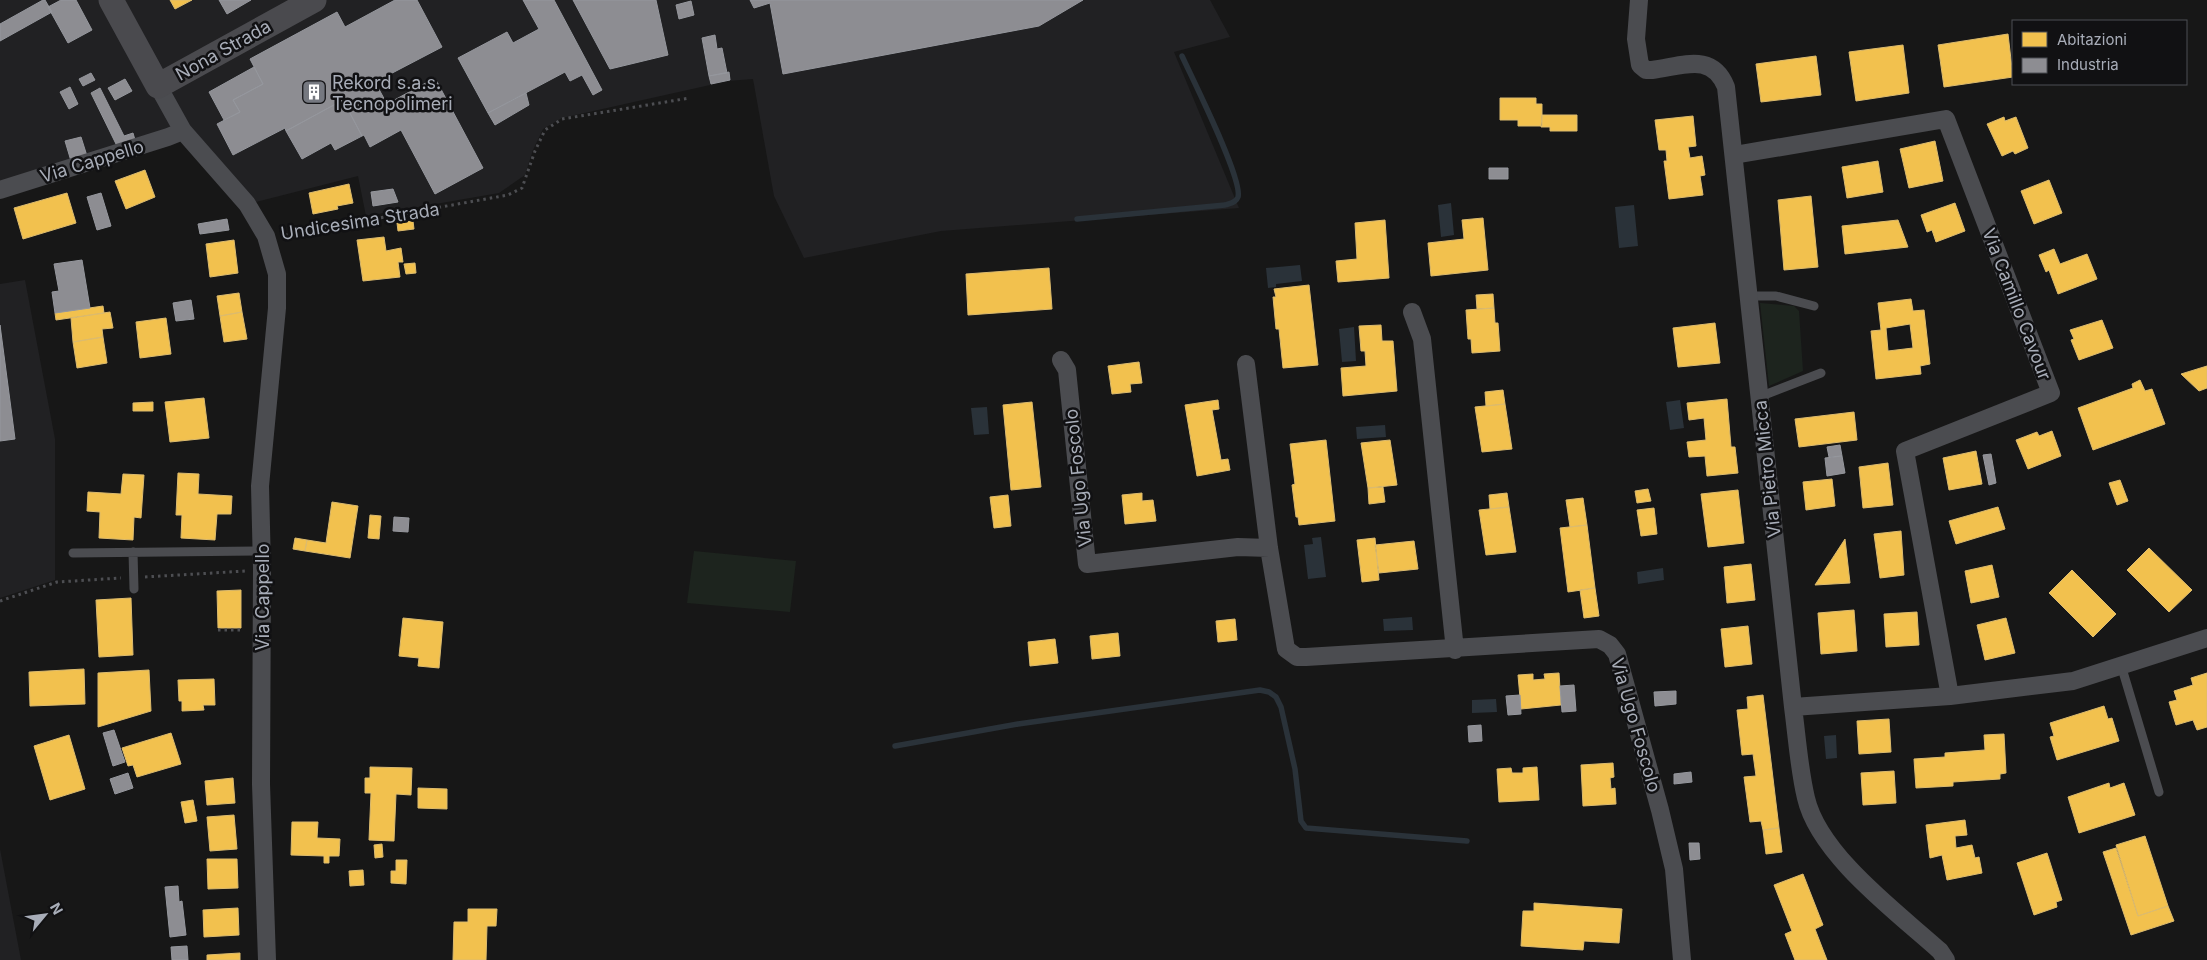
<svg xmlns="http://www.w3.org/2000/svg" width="2207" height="960" font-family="Inter,sans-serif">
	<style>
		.built { fill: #212123 }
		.green { fill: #1d241e }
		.water { fill: #2a3239 }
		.homes { fill: #f2c14e; stroke: #dcbb6e; fill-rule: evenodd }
		.industry { fill: #8d8d92; stroke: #95979d }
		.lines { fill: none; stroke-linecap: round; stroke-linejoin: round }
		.stream { stroke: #2a3239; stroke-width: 5.5 }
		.path { stroke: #4d4e52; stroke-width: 3; stroke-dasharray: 2.5 4; stroke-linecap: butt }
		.lane { stroke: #4b4c50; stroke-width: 9 }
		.street { stroke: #4b4c50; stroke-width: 18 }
		.secondary { stroke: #4a4a4e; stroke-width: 25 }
		.labels { text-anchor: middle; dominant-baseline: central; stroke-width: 5; stroke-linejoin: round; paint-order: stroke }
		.street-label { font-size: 18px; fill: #a8adb8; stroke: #111113 }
		.poi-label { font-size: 18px; fill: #a8adb8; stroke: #111113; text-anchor: start }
	</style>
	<rect width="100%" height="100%" fill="#171717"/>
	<path class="built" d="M0 0H1210L1230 37 1174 52 1239 208 941 231 804 258 774 196 753 79 728 81 562 118 543 129 533 150 525 175 499 193 366 216 358 176 244 205 187 139 0 193Z
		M25 280 55 439V580L0 598V284Z
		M0 849 21 960H0Z"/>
	<path class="green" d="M1760 303 1794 306 1799 311 1803 371 1769 386Z
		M694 551 796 561 790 612 687 603Z"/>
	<path class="water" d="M1451 203 1454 235 1441 237 1438 205Z
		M1634 205 1638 246 1619 248 1615 207Z
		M1300 265 1302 281 1276 284V287L1268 288 1266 268Z
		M1354 327 1356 361 1342 362 1339 329Z
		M1680 400 1684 428 1670 430 1666 402Z
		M987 407 989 434 974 435 971 408Z
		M1385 425 1386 437 1357 439 1356 427Z
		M1321 537 1326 577 1308 579 1304 545 1313 544 1312 538Z
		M1663 568 1664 580 1638 584 1637 572Z
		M1412 617 1413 630 1384 631 1383 619Z
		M1496 699 1497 712 1472 713V700Z
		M1836 735 1837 758 1826 759 1824 736Z"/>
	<path class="homes" d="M170 0H192L175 9Z
		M2008 34 2013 77 1944 87 1938 45Z
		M1903 45 1909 93 1856 101 1849 52Z
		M1816 56 1821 95 1761 102 1756 64Z
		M1500 98H1536V104H1542V126H1518V120H1500Z
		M1542 115H1577V131H1550V127H1541Z
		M1693 116 1696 146 1688 147 1690 158 1702 156 1705 175 1700 176 1703 195 1669 199 1664 161H1667L1666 150H1659L1655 120Z
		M2004 117 2005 121 2016 117 2028 148 2015 154 2013 151 2002 156 1987 124Z
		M1935 141 1943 181 1909 188 1900 149Z
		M1878 161 1883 192 1847 198 1842 167Z
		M145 170 155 197 126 209 115 181Z
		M2049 180 2062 213 2034 224 2021 191Z
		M349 184 353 203 337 206 338 209 313 214 309 193Z
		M67 193 76 223 23 239 14 208Z
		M1811 196 1818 267 1784 270 1778 200Z
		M1955 203 1965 231 1936 242 1932 230 1927 232 1921 215Z
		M1483 218 1488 270 1431 276 1428 243 1464 239 1462 220Z
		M1385 220 1389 278 1338 282 1336 261 1357 259 1355 223Z
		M1898 220 1908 247 1845 254 1842 226Z
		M413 221 414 229 398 231 397 223Z
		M384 237 386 251 401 248 403 262H398L400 277 363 281 357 240Z
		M234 240 238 273 210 277 206 244Z
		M2054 249 2060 264 2087 254 2097 279 2058 294 2049 270 2046 272 2039 255Z
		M415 263 416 273 406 274 404 264Z
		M1049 268 1052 309 968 315 966 274Z
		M1309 285 1318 365 1283 368 1279 329H1276L1273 297H1276L1274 289Z
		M239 293 242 312 220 316 217 296Z
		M1493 294 1494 308 1477 309 1476 295Z
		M1911 299 1913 311 1924 310 1930 364 1920 366 1921 374 1876 379 1871 331 1881 330 1878 303ZM1910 324 1913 348 1888 351 1886 328Z
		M103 306 104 313 56 320 55 313Z
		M1494 308 1495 323H1498L1500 351 1472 353 1471 339H1468L1466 310Z
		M110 312 113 328 102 329 103 337 73 342 71 318Z
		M242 312 247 339 224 342 220 316Z
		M166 318 171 354 140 358 136 322Z
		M2102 320 2113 348 2079 360 2071 340 2074 339 2070 330Z
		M1715 323 1720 363 1678 367 1673 328Z
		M1381 325 1382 341H1393L1397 391 1343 396 1341 368 1366 366 1365 351H1361L1359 326Z
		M103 337 107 363 77 368 73 342Z
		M1139 362 1142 383 1130 384 1131 392 1112 394 1108 366Z
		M2207 366V388L2199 391 2181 374Z
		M2140 380 2145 391 2152 389 2165 424 2093 450 2078 408 2133 388 2132 384Z
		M1503 390 1505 404 1486 406 1485 392Z
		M204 398 209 438 170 442 165 402Z
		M1727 399 1731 447H1735L1738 473 1707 476 1705 456 1689 457 1687 442 1706 440 1704 418 1689 420 1687 403Z
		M1218 400 1219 409 1212 410 1221 460 1228 459 1230 470 1197 476 1185 405Z
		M153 402V411H133V403Z
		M1032 402 1041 487 1011 490 1003 405Z
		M1505 404 1512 449 1482 452 1475 407Z
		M1854 412 1857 440 1799 447 1795 419Z
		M2052 431 2061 456 2028 469 2016 440 2037 432 2039 436Z
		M1326 440 1335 521 1299 525 1298 517H1296L1292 485 1295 484 1290 444Z
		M1390 440 1397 485 1368 488 1361 443Z
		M1976 451 1982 484 1949 490 1943 458Z
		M1888 463 1893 505 1863 508 1859 467Z
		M178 473 199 474 198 494 232 496 231 514H217L215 540 181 538 182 515H176Z
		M123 474 144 475 141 518 134 517 133 540 99 538 100 512 87 511 88 492 121 494Z
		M1832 479 1835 506 1806 510 1803 482Z
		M2120 480 2128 501 2117 505 2109 483Z
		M1383 487 1385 502 1369 504 1368 488Z
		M1648 489 1651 501 1637 503 1635 491Z
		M1738 490 1744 543 1708 547 1701 494Z
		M1142 493V501L1153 500 1156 521 1125 524 1122 495Z
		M1507 493 1509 507 1490 509 1489 495Z
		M1008 495 1011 526 994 528 990 497Z
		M1583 498 1587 525 1570 527 1566 500Z
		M332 502 358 506 350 558 305 551 307 540 326 543Z
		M1509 507 1516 552 1486 555 1479 510Z
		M1998 507 2005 529 1956 544 1949 521Z
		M1654 508 1657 534 1641 536 1637 510Z
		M370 515 381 516 379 539 368 538Z
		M1587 525 1595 588 1568 592 1560 528Z
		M1901 531 1904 575 1880 578 1874 534Z
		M295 538 307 540 305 551 293 549Z
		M1375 538 1379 580 1362 582 1357 540Z
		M1845 539 1850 583 1815 585Z
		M1414 541 1418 569 1379 573 1375 545Z
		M2149 548 2192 590 2169 612 2127 570Z
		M1751 564 1755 600 1727 603 1724 567Z
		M1992 565 1999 597 1971 603 1965 571Z
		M2072 570 2116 614 2093 637 2049 593Z
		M1595 588 1599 616 1584 618 1580 590Z
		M241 590V628H218L217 591Z
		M131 598 133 655 99 657 96 600Z
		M1854 610 1857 651 1821 654 1818 613Z
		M1917 612 1919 645 1886 647 1884 614Z
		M403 618 443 622 439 668 418 666 419 658 399 656Z
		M2006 618 2015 653 1985 660 1977 625Z
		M1235 619 1237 640 1218 642 1216 621Z
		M1748 626 1752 664 1725 667 1721 629Z
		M1118 633 1120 656 1092 659 1090 636Z
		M1055 639 1058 663 1030 666 1028 642Z
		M84 669 85 704 30 706 29 672Z
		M149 670 151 711 98 727V673Z
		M1559 673 1561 705 1521 709 1518 675 1533 674V680L1545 679 1544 674Z
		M2207 673V727L2197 730 2193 720 2176 725 2169 702 2177 700 2174 691 2193 685 2191 678Z
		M214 679 215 705H203L204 710 182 711V701H179L178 680Z
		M1763 695 1779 828 1763 830 1761 821 1750 822 1744 777 1756 776 1753 754 1742 755 1737 710 1748 709 1747 697Z
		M2104 706 2108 719 2112 718 2119 741 2057 760 2050 737 2054 736 2050 723Z
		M1889 719 1891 752 1859 754 1857 721Z
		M171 733 181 764 137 777 133 765 128 766 122 748Z
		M2004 734 2006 773 2000 774V779L1953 782V786L1916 788 1914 759 1945 757V753L1985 750 1984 735Z
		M69 735 85 789 50 800 34 746Z
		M1613 763 1614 777 1610 778 1611 789 1615 788 1616 804 1583 806 1581 765Z
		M370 767 412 768 411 795 396 794 394 841 369 840 371 793H365V778H370Z
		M1537 767 1539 800 1499 802 1497 769 1511 768 1512 773H1523V768Z
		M1894 771 1896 803 1863 805 1861 773Z
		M233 778 235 803 207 805 205 781Z
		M2109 783 2110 788 2124 783 2135 815 2079 833 2068 797Z
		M418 788 447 789V809L418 808Z
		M193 800 197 821 185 823 181 802Z
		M234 815 237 849 210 851 207 817Z
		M1965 820 1967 835 1955 836 1956 848 1972 845 1975 858 1979 857 1982 873 1947 880 1942 855 1930 858 1926 825Z
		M292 822H318L317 838 340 839 339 856H329V863H324V856L291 855Z
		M1779 828 1782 852 1766 854 1763 830Z
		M2145 836 2168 906 2138 916 2116 845Z
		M382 844 383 857 375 858 374 845Z
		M2116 848 2138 916 2168 906 2174 921 2131 935 2103 852Z
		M2047 853 2062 900 2056 902 2057 907 2034 915 2017 863Z
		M207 859H237L238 888 208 889Z
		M396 860H407L406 884 391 883V871H396Z
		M363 870 364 885 350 886 349 871Z
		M1803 874 1823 925 1815 929 1827 960H1795L1785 934 1792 931 1774 885Z
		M1534 903 1622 909 1619 943 1584 941 1583 950 1521 946 1523 911H1534Z
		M238 908 239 935 204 937 203 910Z
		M468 909H497L496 926H487L486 960H453L454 922H468Z
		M240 953V960H207V955Z"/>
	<path class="industry" d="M43 0H45L52 12 0 41V24Z
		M61 0H76L92 30 68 43 48 7Z
		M219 0H251L227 14Z
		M395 0H417L442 47 375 82 387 104 435 78 483 168 435 194 401 130 370 147 364 135 362 136 343 100 286 131 285 128 233 155 217 124 240 112 233 100 263 84 250 59 337 12 345 27Z
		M523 0H554L602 90 593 95 582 75 570 81 565 72 488 113 458 58 507 32 513 43 539 29Z
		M573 0H656L668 55 610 69Z
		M750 0H1083L1039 26 783 74 770 3 754 8Z
		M691 1 694 15 679 19 676 5Z
		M715 35 717 49 722 48 727 73 709 76 702 38Z
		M254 67 263 84 233 100 240 112 224 120 209 92Z
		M729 72 730 80 711 84 709 76Z
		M91 73 95 80 83 86 79 79Z
		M125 79 132 91 115 100 108 88Z
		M70 87 78 104 69 109 60 92Z
		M100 88 124 136 133 133 135 140 117 146 91 93Z
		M526 93 529 105 495 125 488 113Z
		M343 100 362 136 335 150 331 143 302 159 286 131Z
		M81 137 87 156 71 161 65 141Z
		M1489 168H1508V179H1489Z
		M393 189 398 202 373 206 371 192Z
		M101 193 111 226 97 230 87 197Z
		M227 219 229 230 200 234 198 224Z
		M82 260 90 308 55 313 52 292 59 291 54 264Z
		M191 300 194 319 176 321 173 303Z
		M0 325 15 439 0 441Z
		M1840 445 1842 456 1829 457 1827 447Z
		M1991 454 1996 483 1989 485 1983 455Z
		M1842 456 1845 473 1827 476 1825 458Z
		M394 517 409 518 408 532 393 531Z
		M1574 685 1576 711 1562 712 1560 686Z
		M1676 691V704L1655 706 1654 692Z
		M1520 695 1521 714 1508 715 1506 696Z
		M1481 725 1482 741 1469 742 1468 726Z
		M114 730 125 762 113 766 103 733Z
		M1691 772 1692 782 1674 784V774Z
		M128 773 133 788 115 794 110 779Z
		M1689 843H1699L1700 859 1690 860Z
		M178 886 179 902 182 901 186 935 170 937 165 887Z
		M187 946 188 960H172L171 947Z"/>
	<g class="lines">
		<path class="stream" d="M1077 219 1225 205C1230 203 1236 203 1238 197 1243 179 1192 78 1182 56
			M895 746 1018 724 1260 690 1269 692 1276 697 1281 707 1295 769 1301 821 1306 828 1467 841"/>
		<path class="path" d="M285 235 508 195 522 188 535 151 545 130 562 119 690 98
			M145 577 246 571
			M0 601 57 582 121 578
			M218 630H241"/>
		<path class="lane" d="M1748 296H1776L1814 306
			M1759 397 1821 373
			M133 552 134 589
			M73 553 262 551
			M2121 665 2159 792"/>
		<path class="street" d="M1639 0 1636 39 1640 65 1646 70H1652C1683 66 1712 52 1726 87L1793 707C1797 737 1799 769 1806 798 1819 855 1898 913 1940 951L1946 960
			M158 86 183 131 247 204 266 236 277 274V308L260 486 262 568 261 784 267 960
			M1734 155 1946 119 2051 393 1905 451 1950 696
			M0 190 168 137 183 131
			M1412 312 1422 339 1455 650
			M1061 360 1067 370 1087 564 1238 547 1269 548
			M1246 364 1269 548 1286 649 1297 657H1306L1599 639 1610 645 1617 654 1660 810 1674 869 1682 960
			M1793 707 1950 696 2073 681 2207 638"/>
		<path class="secondary" d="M111 0 158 86 314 0"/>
	</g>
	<defs>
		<g id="building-square" transform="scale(1.25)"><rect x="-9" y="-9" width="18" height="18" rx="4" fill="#757880" stroke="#111113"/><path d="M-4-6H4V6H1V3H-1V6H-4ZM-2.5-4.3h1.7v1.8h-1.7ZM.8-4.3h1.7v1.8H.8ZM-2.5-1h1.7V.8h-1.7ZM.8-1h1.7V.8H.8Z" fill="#fff"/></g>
	</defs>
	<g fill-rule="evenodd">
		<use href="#building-square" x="314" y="92"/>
	</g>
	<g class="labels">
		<g class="street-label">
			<text transform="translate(223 50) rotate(-29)">Nona Strada</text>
			<text transform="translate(92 161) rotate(-17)">Via Cappello</text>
			<text transform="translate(360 221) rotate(-9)">Undicesima Strada</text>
			<text transform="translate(2017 304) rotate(69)">Via Camillo Cavour</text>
			<text transform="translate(1767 469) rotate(-96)">Via Pietro Micca</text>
			<text transform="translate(1078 478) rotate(-96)">Via Ugo Foscolo</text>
			<text transform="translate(262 597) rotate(-90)">Via Cappello</text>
			<text transform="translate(1636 725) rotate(74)">Via Ugo Foscolo</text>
		</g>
		<g class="poi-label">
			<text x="332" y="82">Rekord s.a.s.<tspan x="332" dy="21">Tecnopolimeri</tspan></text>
		</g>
	</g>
	<rect x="2012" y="20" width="175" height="65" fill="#111113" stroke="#4d4f55"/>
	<rect x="2022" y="32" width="25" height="15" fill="#f2c14e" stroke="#4d4f55"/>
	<text x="2057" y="45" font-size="15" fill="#a8adb8">Abitazioni</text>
	<rect x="2022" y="58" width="25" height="15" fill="#8d8d92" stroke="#4d4f55"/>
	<text x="2057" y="70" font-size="15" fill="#a8adb8">Industria</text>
	<g transform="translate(45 915) rotate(61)" stroke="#111113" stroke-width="4" paint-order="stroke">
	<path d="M0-4L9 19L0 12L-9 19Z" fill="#a8adb8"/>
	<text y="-8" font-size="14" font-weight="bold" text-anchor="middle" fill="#a8adb8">N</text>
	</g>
</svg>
